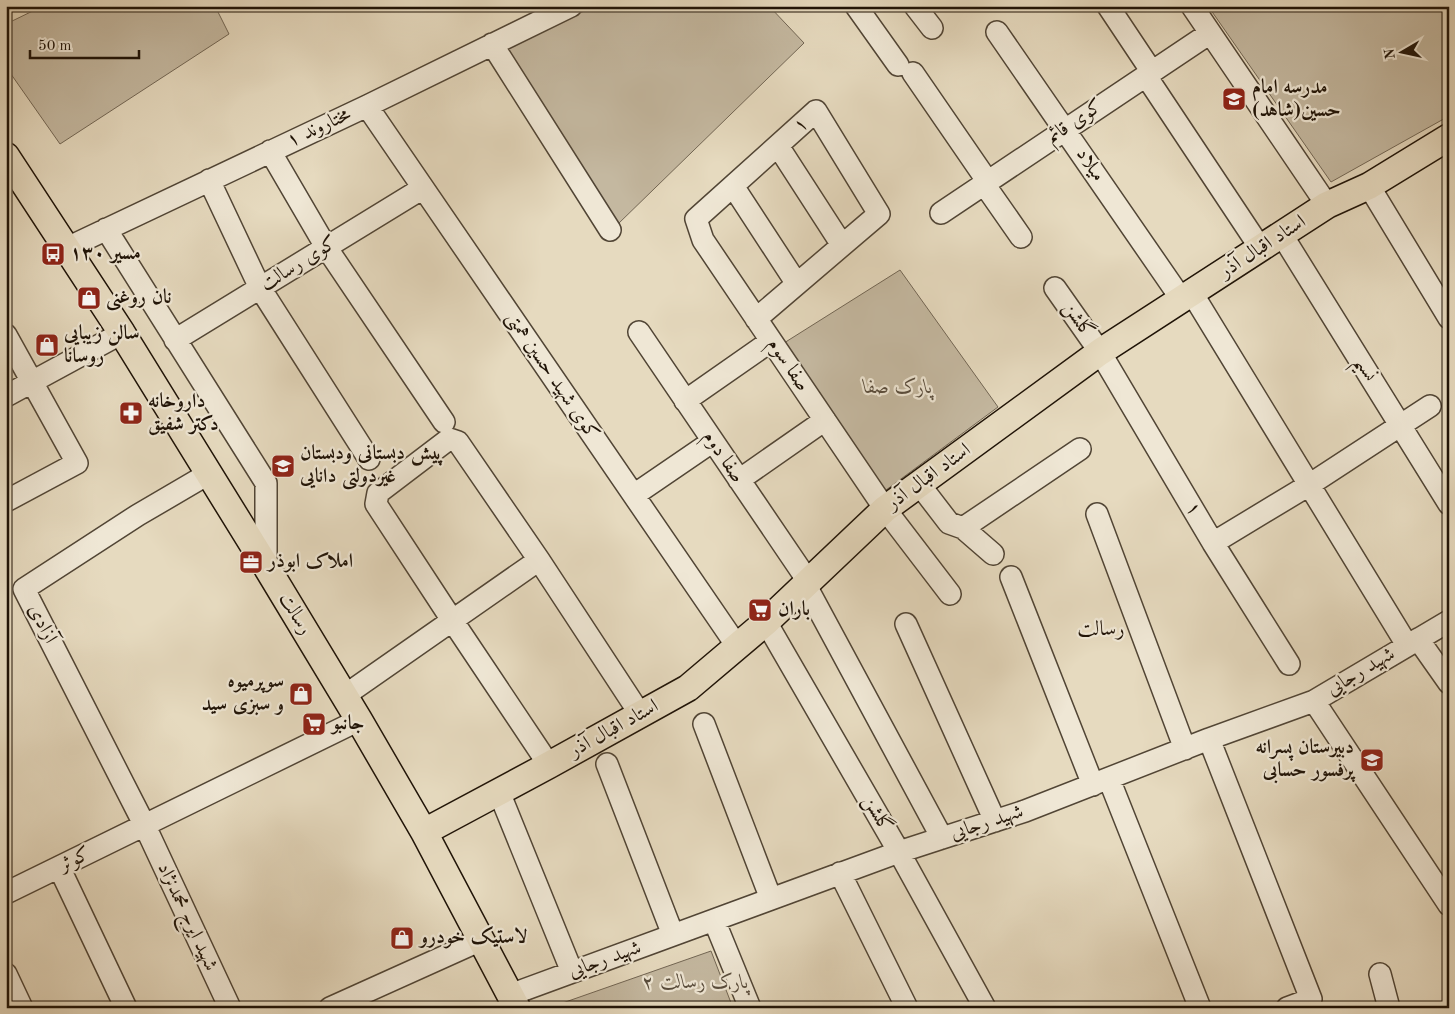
<svg xmlns="http://www.w3.org/2000/svg" width="1455" height="1014" font-family="'Old Standard TT',Amiri,serif">
	<style>
		.green { fill: #c4b8a0; stroke: #726654 }
		.lines { fill: none; stroke-linecap: round; stroke-linejoin: round }
		.minor-casing { stroke: #514535; stroke-width: 24 }
		.major-casing { stroke: #1f1307; stroke-width: 29 }
		.minor { stroke: #efe7d5; stroke-width: 21 }
		.major { stroke: #e6dabf; stroke-width: 26 }
		.labels { text-anchor: middle; dominant-baseline: central; stroke-width: 4.5; stroke-linejoin: round; paint-order: stroke }
		.poi-label { font-size: 20px; font-weight: bold; fill: #1f1307; stroke: #efe7d5; text-anchor: start }
		.street-label { font-size: 20px; fill: #1f1307; stroke: #efe7d5 }
		.park-label { font-size: 20px; font-style: italic; fill: #594d3d; stroke: #efe7d5 }
		.neighbourhood-label { font-size: 21px; fill: #1f1307; stroke: #efe7d5 }
	</style>
	<rect width="100%" height="100%" fill="#e6dabf"/>
	<filter id="stains"><feTurbulence type="fractalNoise" baseFrequency=".004" numOctaves="4"/><feColorMatrix values="0 0 0 0 .2 0 0 0 0 .09 0 0 0 0 .02 0 0 0 .5 -.17"/></filter>
	<radialGradient id="worn" r=".72"><stop offset=".6" stop-color="#630" stop-opacity="0"/><stop offset="1" stop-color="#630" stop-opacity=".3"/></radialGradient>
	<path class="green" d="M43 6H141L143 8 146 6H215L229 34 60 144 6 67V24Z
		M595 6H769L804 43 618 224 506 47Z
		M1208 6H1449V116L1331 182Z
		M900 270 998 407 882 493 784 343Z
		M711 951 733 1008H555L554 1006Z"/>
	<g class="lines">
		<g class="minor-casing">
			<path id="minor" d="M856 6 898 65
				M915 6 932 28
				M1108 6 1152 72
				M1192 6 1327 205
				M997 32 1182 300
				M492 44 610 230
				M913 73 988 182
				M1146 76 1261 249
				M367 106 737 646
				M778 146 842 245
				M270 151 326 247 444 422
				M209 180 260 288 369 459
				M984 184 1021 237
				M733 186 797 284
				M1369 186 1449 318
				M941 213 1210 33
				M106 229 266 483V566
				M1282 235 1449 504
				M67 248 367 106 571 6
				M1055 288 1100 352 1213 543 1289 664
				M1192 293 1407 645
				M756 319 879 214 816 111 696 219 703 240 885 509 950 594
				M639 332 808 581
				M6 335 77 463 6 501
				M175 340 423 188
				M6 396 122 333
				M685 401 771 341
				M208 474 138 515 24 589 145 826 230 1008
				M739 480 825 420
				M919 484 949 523 963 528 993 554
				M634 495 713 441
				M1097 514 1185 749
				M963 528 1080 449
				M1213 543 1309 485 1430 406
				M1011 577 1093 785
				M805 584 942 838
				M766 622 899 852 985 1008
				M906 624 995 821
				M1418 639 1449 683
				M344 696 539 560
				M1314 701 1449 905
				M704 724 771 899
				M1209 739 1311 999 1287 1008
				M607 764 673 935
				M549 765 452 620 376 504 378 493 449 439 458 442 539 560 640 714
				M1109 779 1200 1008
				M499 792 572 972
				M59 867 126 1008
				M840 873 907 1008
				M6 893 359 720
				M714 920 750 1008
				M6 974 22 1008
				M1380 974 1389 1008
				M510 995 899 852 1025 811 1209 739 1314 701 1449 621
				M330 1008 481 940"/>
		</g>
		<g class="major-casing">
			<path id="major" d="M6 156 122 333 266 566 359 720 424 832 517 1008
				M424 832 549 765 688 688 766 622 885 509 1100 352 1327 205 1369 186 1449 137"/>
		</g>
		<use href="#minor" class="minor"/>
		<use href="#major" class="major"/>
	</g>
	<defs>
		<g id="school-square" transform="scale(1.25)"><rect x="-9" y="-9" width="18" height="18" rx="4" fill="#8f2418" stroke="#efe7d5"/><path d="M0-5L7-2L0 1L-7-2ZM-4 1L0 2.5L4 1V4Q0 6-4 4Z" fill="#fff"/></g>
		<g id="bus-square" transform="scale(1.25)"><rect x="-9" y="-9" width="18" height="18" rx="4" fill="#8f2418" stroke="#efe7d5"/><path d="M-5-6H5V4H4V6H2V4H-2V6H-4V4H-5ZM-3.5-4V0h7V-4ZM-3.5 1.2v1.5H-2V1.2ZM2 1.2v1.5H3.5V1.2Z" fill="#fff"/></g>
		<g id="shop-square" transform="scale(1.25)"><rect x="-9" y="-9" width="18" height="18" rx="4" fill="#8f2418" stroke="#efe7d5"/><path d="M-5-2.5h2.3a2.7 3.5 0 0 1 5.4 0H5L5.5 6h-11ZM-1.5-2.5h3a1.5 2.3 0 0 0-3 0Z" fill="#fff"/></g>
		<g id="pharmacy-square" transform="scale(1.25)"><rect x="-9" y="-9" width="18" height="18" rx="4" fill="#8f2418" stroke="#efe7d5"/><path d="M-2-6h4v4h4v4h-4v4h-4v-4h-4v-4h4Z" fill="#fff"/></g>
		<g id="office-square" transform="scale(1.25)"><rect x="-9" y="-9" width="18" height="18" rx="4" fill="#8f2418" stroke="#efe7d5"/><path d="M-6-3h4V-5.5h4V-3h4V5H-6ZM-1-4.5V-3h2v-1.5ZM-6 0V1H6V0Z" fill="#fff"/></g>
		<g id="supermarket-square" transform="scale(1.25)"><rect x="-9" y="-9" width="18" height="18" rx="4" fill="#8f2418" stroke="#efe7d5"/><path d="M-6-5.5h2.5l.6 2H6L4.5 2H-2.5L-4.4-4H-6ZM-1.5 3.2a1.3 1.3 0 1 0 .1 0ZM3 3.2a1.3 1.3 0 1 0 .1 0Z" fill="#fff"/></g>
	</defs>
	<g fill-rule="evenodd">
		<use href="#school-square" x="1234" y="99"/>
		<use href="#bus-square" x="53" y="254"/>
		<use href="#shop-square" x="89" y="298"/>
		<use href="#shop-square" x="47" y="345"/>
		<use href="#pharmacy-square" x="131" y="413"/>
		<use href="#school-square" x="283" y="466"/>
		<use href="#office-square" x="251" y="562"/>
		<use href="#supermarket-square" x="760" y="610"/>
		<use href="#shop-square" x="301" y="694"/>
		<use href="#supermarket-square" x="314" y="724"/>
		<use href="#school-square" x="1372" y="760"/>
		<use href="#shop-square" x="402" y="938"/>
	</g>
	<g class="labels">
		<g class="poi-label">
			<text x="1252" y="88">مدرسه امام<tspan x="1252" dy="23">حسین(شاهد)</tspan></text>
			<text x="70" y="254">مسیر ۱۳۰</text>
			<text x="106" y="298">نان روغنی</text>
			<text x="64" y="334">سالن زیبایی<tspan x="64" dy="23">روسانا</tspan></text>
			<text x="148" y="402">داروخانه<tspan x="148" dy="23">دکتر شفیق</tspan></text>
			<text x="300" y="454">پیش دبستانی ودبستان<tspan x="300" dy="23">غیردولتی دانایی</tspan></text>
			<text x="268" y="562">املاک ابوذر</text>
			<text x="778" y="610">باران</text>
			<text x="284" y="682" text-anchor="end">سوپرمیوه<tspan x="284" dy="23">و سبزی سید</tspan></text>
			<text x="332" y="724">جانبو</text>
			<text x="1354" y="748" text-anchor="end">دبیرستان پسرانه<tspan x="1354" dy="23">پرفسور حسابی</tspan></text>
			<text x="420" y="938">لاستیک خودرو</text>
		</g>
		<g class="street-label">
			<text transform="translate(1075 122) rotate(-34)">کوی قائم</text>
			<text transform="translate(801 125) rotate(-42)">۱</text>
			<text transform="translate(319 128) rotate(-25)">مختاروند ۱</text>
			<text transform="translate(1090 165) rotate(56)">میلاد</text>
			<text transform="translate(1263 247) rotate(-33)">استاد اقبال آذر</text>
			<text transform="translate(299 264) rotate(-32)">کوی رسالت</text>
			<text transform="translate(1078 320) rotate(55)">گلشن</text>
			<text transform="translate(788 365) rotate(56)">صفا سوم</text>
			<text transform="translate(1365 369) rotate(58)">نسیم</text>
			<text transform="translate(552 376) rotate(56)">کوی شهید حسین همتی</text>
			<text transform="translate(723 457) rotate(56)">صفا دوم</text>
			<text transform="translate(929 477) rotate(-36)">استاد اقبال آذر</text>
			<text transform="translate(1193 509) rotate(59)">۱</text>
			<text transform="translate(295 614) rotate(59)">رسالت</text>
			<text transform="translate(42 624) rotate(63)">آزادی</text>
			<text transform="translate(1361 672) rotate(-31)">شهید رجایی</text>
			<text transform="translate(614 729) rotate(-29)">استاد اقبال آذر</text>
			<text transform="translate(877 814) rotate(60)">گلشن</text>
			<text transform="translate(987 823) rotate(-18)">شهید رجایی</text>
			<text transform="translate(75 860) rotate(-26)">کوثر</text>
			<text transform="translate(187 917) rotate(65)">شهید ایرج محمدنژاد</text>
			<text transform="translate(605 960) rotate(-20)">شهید رجایی</text>
		</g>
		<g class="park-label">
			<text x="898" y="388">پارک صفا</text>
			<text x="696" y="983">پارک رسالت ۲</text>
		</g>
		<g class="neighbourhood-label">
			<text x="1101" y="629">رسالت</text>
		</g>
	</g>
	<rect width="1455" height="1014" fill="none" stroke="#e6dabf" stroke-width="25"/>
	<rect x="8" y="8" width="1440" height="999" fill="none" stroke="#1f1307" stroke-width="2.5"/>
	<rect x="12" y="12" width="1430" height="989" fill="none" stroke="#1f1307"/>
	<g transform="translate(1402 52) rotate(261)" stroke="#efe7d5" stroke-width="4" paint-order="stroke">
	<path d="M0-4L9 19L0 12L-9 19Z" fill="#1f1307"/>
	<text y="-8" font-size="14" font-weight="bold" text-anchor="middle" fill="#1f1307">N</text>
	</g>
	<path d="M30 50v8h109v-8" fill="none" stroke="#1f1307" stroke-width="2.5"/>
	<text x="38" y="50" font-size="15" fill="#1f1307" stroke="#efe7d5" stroke-width="4" paint-order="stroke">50 m</text>
	<rect width="100%" height="100%" filter="url(#stains)"/>
	<rect width="100%" height="100%" fill="url(#worn)"/>
</svg>
